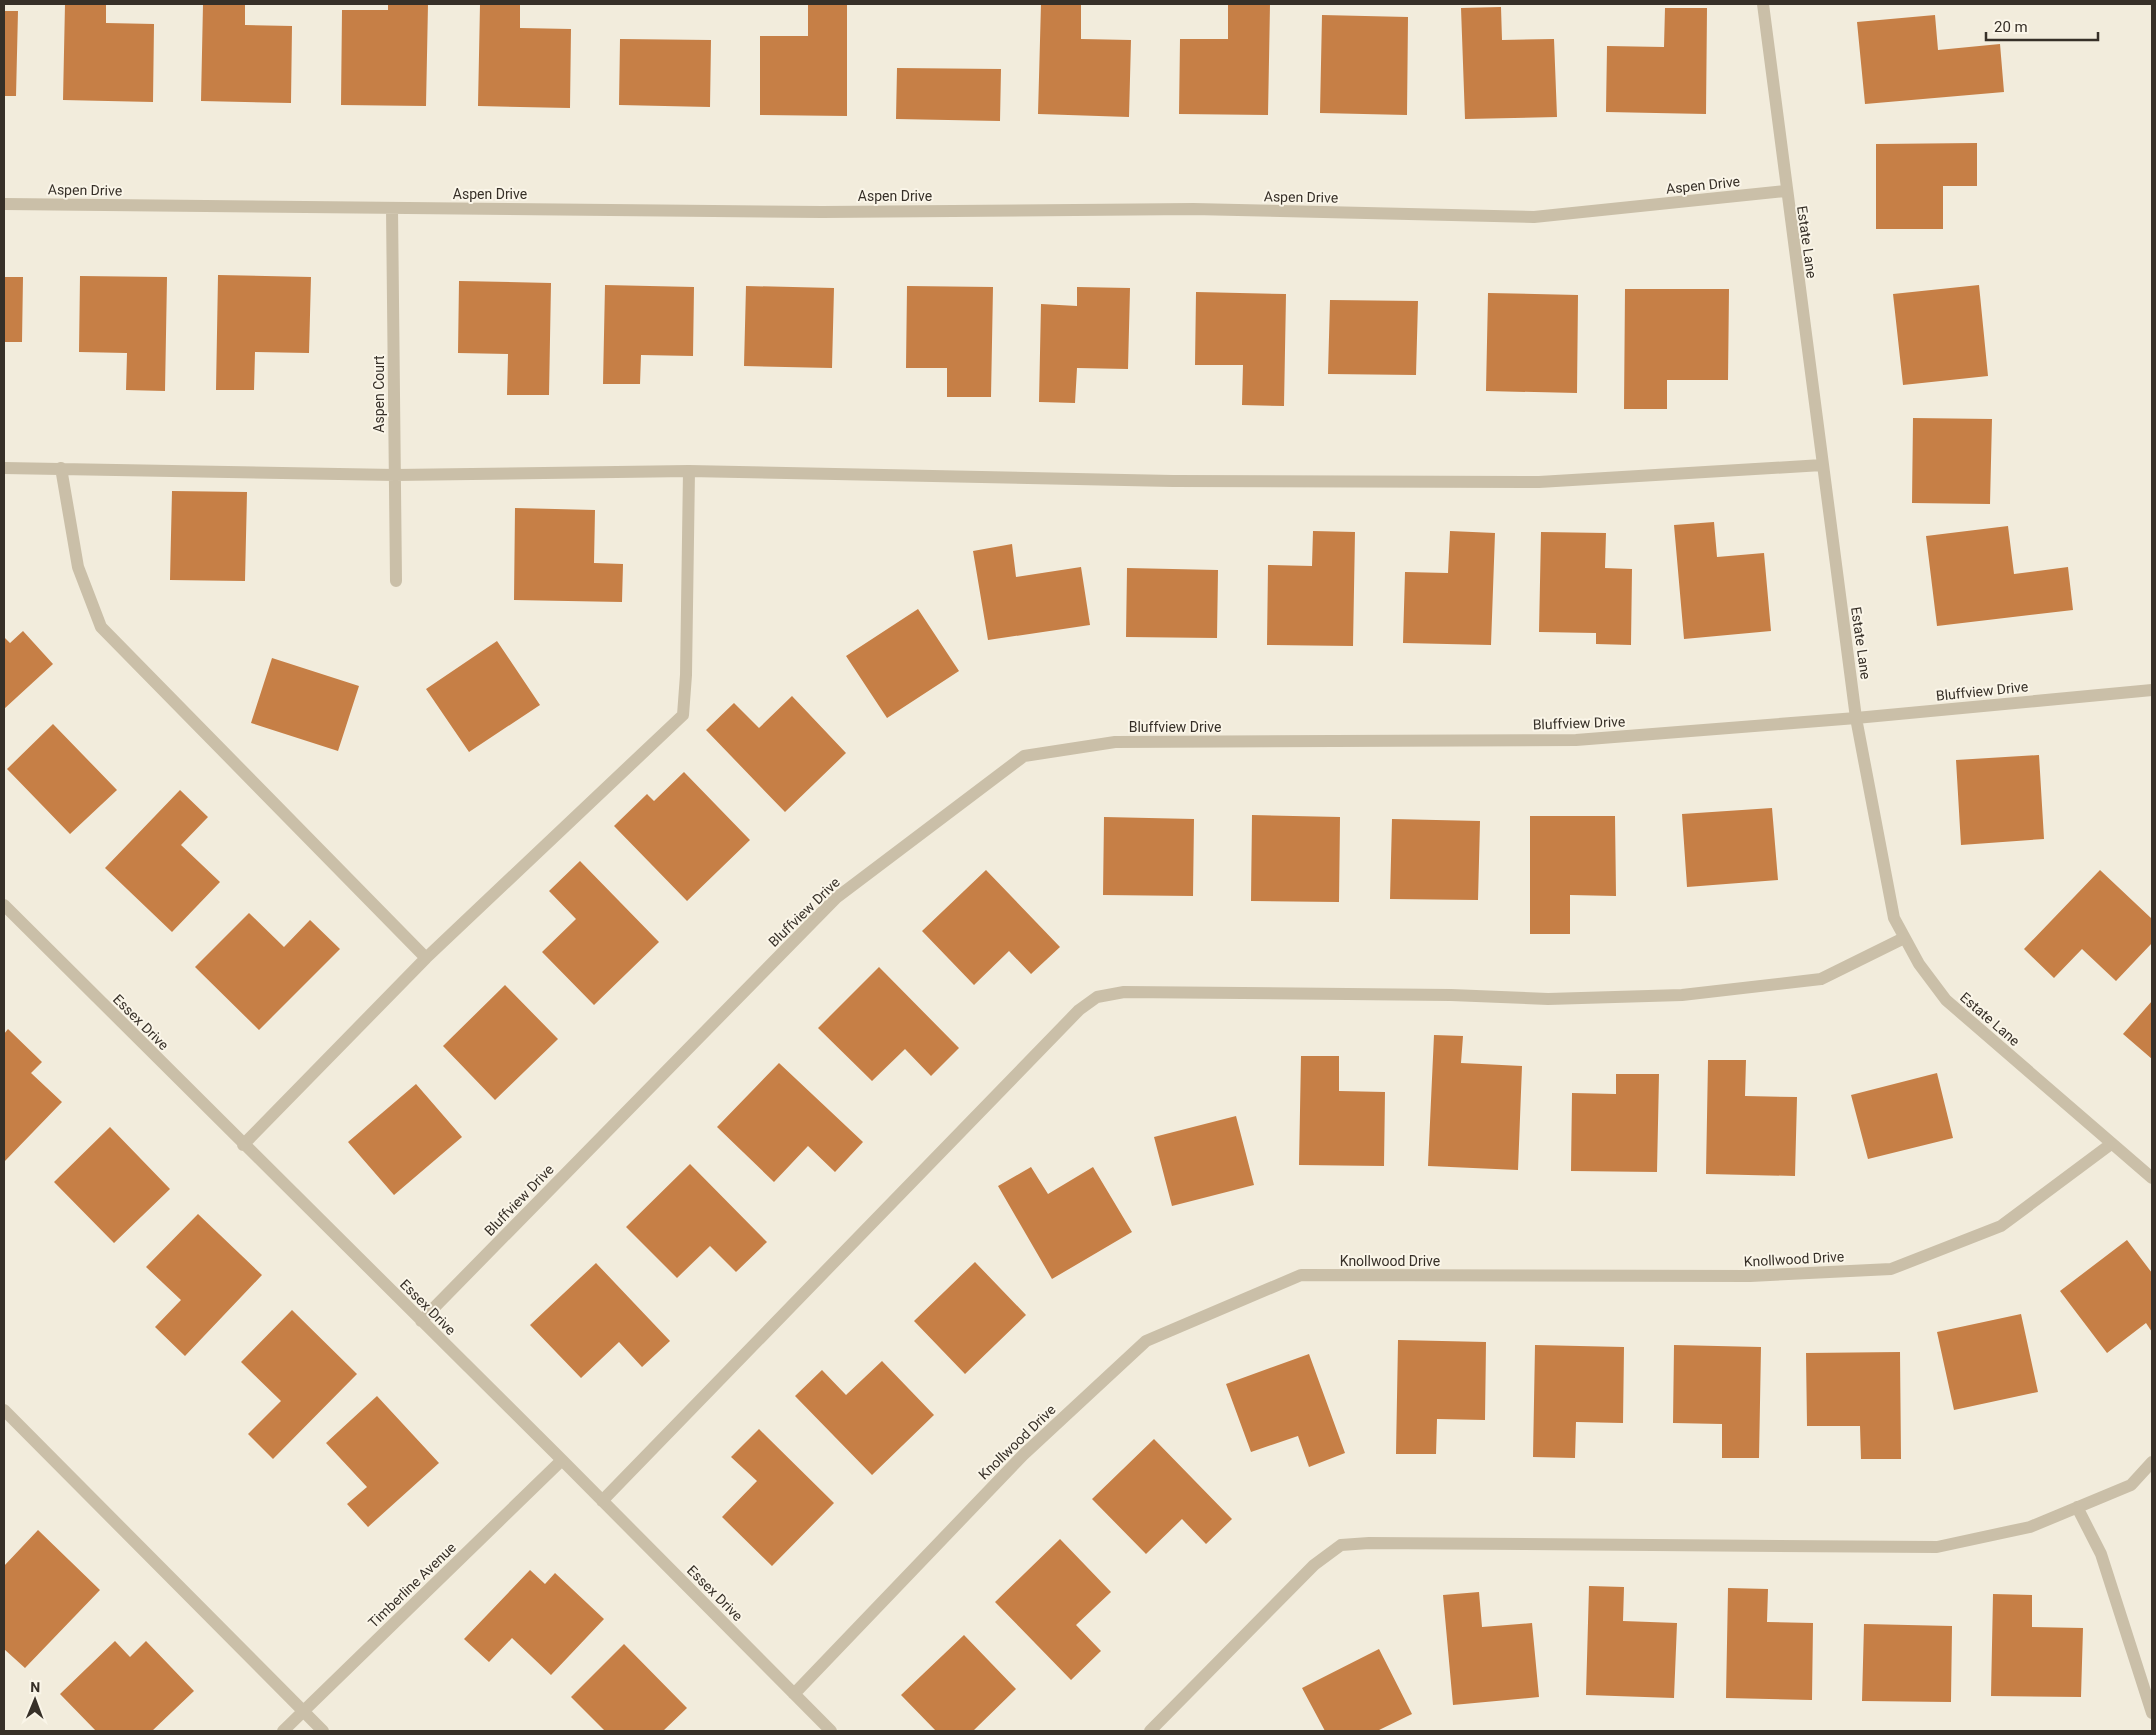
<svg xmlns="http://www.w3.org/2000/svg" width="2156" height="1735" font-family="Roboto,sans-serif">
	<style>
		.building { fill: #c67f46 }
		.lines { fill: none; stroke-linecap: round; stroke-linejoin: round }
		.minor { stroke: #cabfa8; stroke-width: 12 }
		.labels { text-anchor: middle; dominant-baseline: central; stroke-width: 4; stroke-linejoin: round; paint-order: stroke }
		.street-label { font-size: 14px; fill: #373028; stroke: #faf5e8 }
	</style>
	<rect width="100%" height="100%" fill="#f2ecdc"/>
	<path class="building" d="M65 4H106V23L154 24 153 102 63 100Z
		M203 4H245V25L292 26 291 103 201 101Z
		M388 4H428L426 106 341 105 342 10H388Z
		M480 4H520V28L571 29 570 108 478 106Z
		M808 4H847V116L760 115V36H808Z
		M1041 4H1081V39L1131 40 1129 117 1038 114Z
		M1228 4H1270L1268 115 1179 114 1180 39H1228Z
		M1501 7 1502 40 1554 39 1557 117 1465 119 1461 8Z
		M1665 8H1707L1706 114 1606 112 1607 46 1664 47Z
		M4 11H18L16 96H4Z
		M1322 15 1408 17 1407 115 1320 113Z
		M1935 15 1938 50 2000 44 2004 92 1865 104 1857 22Z
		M620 39 711 40 710 107 619 105Z
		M897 68 1001 69 1000 121 896 119Z
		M1977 143V186H1943V229H1876V144Z
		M218 275 311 277 309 353 255 352 254 390H216Z
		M80 276 167 277 165 391 126 390 127 353 79 352Z
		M4 277H23L22 342H4Z
		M459 281 551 283 549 395H507L508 354 458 353Z
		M605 285 694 287 693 356 641 355 640 384H603Z
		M1979 285 1988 376 1903 385 1893 294Z
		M746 286 834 288 832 368 744 366Z
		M907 286 993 287 991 397H947V368H906Z
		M1077 287 1130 288 1128 369 1077 368 1075 403 1039 402 1041 304 1077 306Z
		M1625 289H1729L1728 380H1667V409H1624Z
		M1196 292 1286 294 1284 406 1242 405 1243 365H1195Z
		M1488 293 1578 295 1577 393 1486 391Z
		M1330 300 1418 301 1416 375 1328 374Z
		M1913 418 1992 419 1990 504 1912 503Z
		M172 491 247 492 245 581 170 580Z
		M515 508 595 510 594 563 623 564 622 602 514 600Z
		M1714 522 1717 557 1764 553 1771 631 1684 639 1674 525Z
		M2008 526 2014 574 2068 567 2073 610 1937 626 1926 536Z
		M1313 531 1355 532 1353 646 1267 645 1268 565 1312 566Z
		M1450 531 1495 533 1491 645 1403 643 1405 572 1448 573Z
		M1541 532 1606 533 1605 568 1632 569 1631 645 1596 644V633L1539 632Z
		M1012 544 1016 577 1081 567 1090 625 988 640 973 551Z
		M1127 568 1218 570 1217 638 1126 637Z
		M918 609 959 671 887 718 846 656Z
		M23 631 53 664 4 709V637L10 643Z
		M497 641 540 705 469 752 426 689Z
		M272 658 359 686 338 751 251 723Z
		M792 696 846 753 785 812 706 730 734 703 759 728Z
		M53 724 117 790 70 834 7 769Z
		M2039 755 2044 839 1961 845 1956 760Z
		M684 772 750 840 687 901 614 826 647 794 654 801Z
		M180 790 208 817 181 845 220 882 172 932 105 868Z
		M1772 808 1778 880 1687 887 1682 814Z
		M1252 815 1340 817 1339 902 1251 901Z
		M1530 816H1615L1616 896 1570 895V934H1530Z
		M1104 817 1194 819 1193 896 1103 895Z
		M1392 819 1480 821 1478 900 1390 899Z
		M580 861 659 942 594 1005 542 952 576 919 549 891Z
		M986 870 1060 947 1031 974 1009 951 974 985 922 931Z
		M2100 870 2152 919V943L2116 981 2082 949 2054 978 2024 949Z
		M249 913 284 947 310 920 340 949 259 1030 195 967Z
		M879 967 959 1048 931 1076 905 1049 872 1081 818 1028Z
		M505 985 558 1039 495 1100 443 1046Z
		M2152 1001V1059L2123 1034Z
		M8 1029 42 1062 31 1073 62 1102 4 1162V1034Z
		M1434 1035 1463 1036 1461 1063 1522 1066 1518 1170 1428 1166Z
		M1301 1056H1339V1091L1385 1092 1384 1166 1299 1165Z
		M1708 1060H1746L1745 1096 1797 1097 1795 1176 1706 1174Z
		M779 1063 863 1142 835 1172 808 1146 774 1182 717 1127Z
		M1937 1073 1953 1138 1868 1159 1851 1095Z
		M1616 1074H1659L1657 1172 1571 1171 1572 1093 1616 1094Z
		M416 1084 462 1137 394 1195 348 1142Z
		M1236 1116 1254 1185 1172 1206 1154 1137Z
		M110 1127 170 1189 114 1243 54 1182Z
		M690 1164 767 1242 736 1272 710 1246 677 1278 626 1227Z
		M1031 1167 1048 1194 1093 1167 1132 1232 1052 1279 998 1186Z
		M198 1214 262 1275 185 1356 155 1327 181 1300 146 1267Z
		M2127 1240 2152 1273V1332L2146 1323 2107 1353 2060 1291Z
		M975 1262 1026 1315 965 1374 914 1321Z
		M596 1263 670 1341 642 1367 619 1342 581 1378 530 1325Z
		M292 1310 357 1374 273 1459 248 1434 281 1401 241 1362Z
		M2021 1314 2038 1392 1954 1410 1937 1332Z
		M1398 1340 1486 1342 1485 1420 1437 1419 1436 1454H1396Z
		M1535 1345 1624 1347 1623 1423 1576 1422 1575 1458 1533 1457Z
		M1674 1345 1761 1347 1759 1458H1722V1424L1673 1423Z
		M1900 1352 1901 1459H1861L1860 1426H1807L1806 1353Z
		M1309 1354 1345 1453 1309 1467 1298 1436 1251 1452 1226 1384Z
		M882 1361 934 1415 872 1475 795 1396 822 1370 846 1395Z
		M377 1396 439 1463 368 1527 347 1504 367 1487 326 1443Z
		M759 1429 834 1503 772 1566 722 1517 757 1481 731 1457Z
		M1154 1439 1232 1519 1206 1544 1182 1519 1146 1554 1092 1499Z
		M38 1530 100 1590 25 1668 4 1649V1566Z
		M1060 1539 1111 1592 1076 1625 1101 1651 1071 1680 995 1602Z
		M530 1570 545 1584 555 1573 604 1619 551 1675 512 1638 489 1662 464 1639Z
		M1589 1586 1624 1587 1623 1621 1677 1623 1674 1698 1586 1695Z
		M1728 1588 1768 1589 1767 1622 1813 1623 1812 1700 1726 1698Z
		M1479 1592 1482 1627 1532 1623 1539 1697 1453 1705 1443 1595Z
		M1993 1594 2032 1595V1627L2083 1628 2081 1697 1991 1696Z
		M1864 1624 1952 1626 1951 1702 1862 1701Z
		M964 1635 1016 1689 973 1731H936L901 1695Z
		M115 1641 130 1657 146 1641 194 1691 152 1731H96L60 1694Z
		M624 1644 687 1708 663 1731H605L571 1697Z
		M1379 1649 1412 1714 1377 1731H1325L1302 1688Z"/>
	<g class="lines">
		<path class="minor" d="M1763 4 1856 718 1894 918 1919 964 1946 1000 2152 1178
			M4 204 822 212 1193 209 1534 217 1785 191
			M392 208 396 581
			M4 468 395 475 689 471 1173 481 1539 482 1822 465
			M61 468 78 567 101 627 426 958
			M4 905 562 1460 831 1731
			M243 1145 426 958 683 715 686 675 689 471
			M421 1321 836 898 1024 756 1115 742 1576 740 1856 718 2152 690
			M4 1410 323 1731
			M602 1501 1079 1010 1097 997 1124 992 1451 995 1548 999 1682 995 1821 979 1904 938
			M2077 1507 2101 1554 2152 1713
			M794 1694 1023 1455 1146 1341 1301 1275 1750 1276 1891 1269 2001 1226 2111 1144
			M283 1731 562 1460
			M1150 1731 1314 1565 1341 1545 1369 1543 1937 1547 2030 1527 2131 1485 2152 1462"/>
	</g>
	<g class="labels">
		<g class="street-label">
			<text transform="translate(1703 185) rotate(-6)">Aspen Drive</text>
			<text transform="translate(85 190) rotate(1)">Aspen Drive</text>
			<text x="490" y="194">Aspen Drive</text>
			<text x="895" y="196">Aspen Drive</text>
			<text transform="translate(1301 197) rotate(1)">Aspen Drive</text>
			<text transform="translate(1807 242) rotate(82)">Estate Lane</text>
			<text transform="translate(379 394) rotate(-90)">Aspen Court</text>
			<text transform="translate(1861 643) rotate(82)">Estate Lane</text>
			<text transform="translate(1982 691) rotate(-6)">Bluffview Drive</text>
			<text transform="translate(1579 723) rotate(-2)">Bluffview Drive</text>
			<text x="1175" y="727">Bluffview Drive</text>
			<text transform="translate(804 912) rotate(-44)">Bluffview Drive</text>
			<text transform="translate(1990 1019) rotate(41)">Estate Lane</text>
			<text transform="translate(141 1022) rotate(45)">Essex Drive</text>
			<text transform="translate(519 1200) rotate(-46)">Bluffview Drive</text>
			<text transform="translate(1794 1259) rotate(-3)">Knollwood Drive</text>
			<text x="1390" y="1261">Knollwood Drive</text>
			<text transform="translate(428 1307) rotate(45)">Essex Drive</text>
			<text transform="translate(1017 1442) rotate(-44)">Knollwood Drive</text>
			<text transform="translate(412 1585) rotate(-44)">Timberline Avenue</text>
			<text transform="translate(715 1593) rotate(45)">Essex Drive</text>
		</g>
	</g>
	<rect width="2156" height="1735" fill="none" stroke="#373028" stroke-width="10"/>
	<g transform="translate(35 1700) rotate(1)" stroke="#faf5e8" stroke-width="4" paint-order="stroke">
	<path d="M0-4L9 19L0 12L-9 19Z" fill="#373028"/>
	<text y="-8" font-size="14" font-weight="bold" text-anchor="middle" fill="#373028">N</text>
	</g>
	<path d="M1986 32v8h112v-8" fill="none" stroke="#373028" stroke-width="2.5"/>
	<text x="1994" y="32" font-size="15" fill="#373028" stroke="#faf5e8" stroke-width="4" paint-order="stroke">20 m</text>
</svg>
